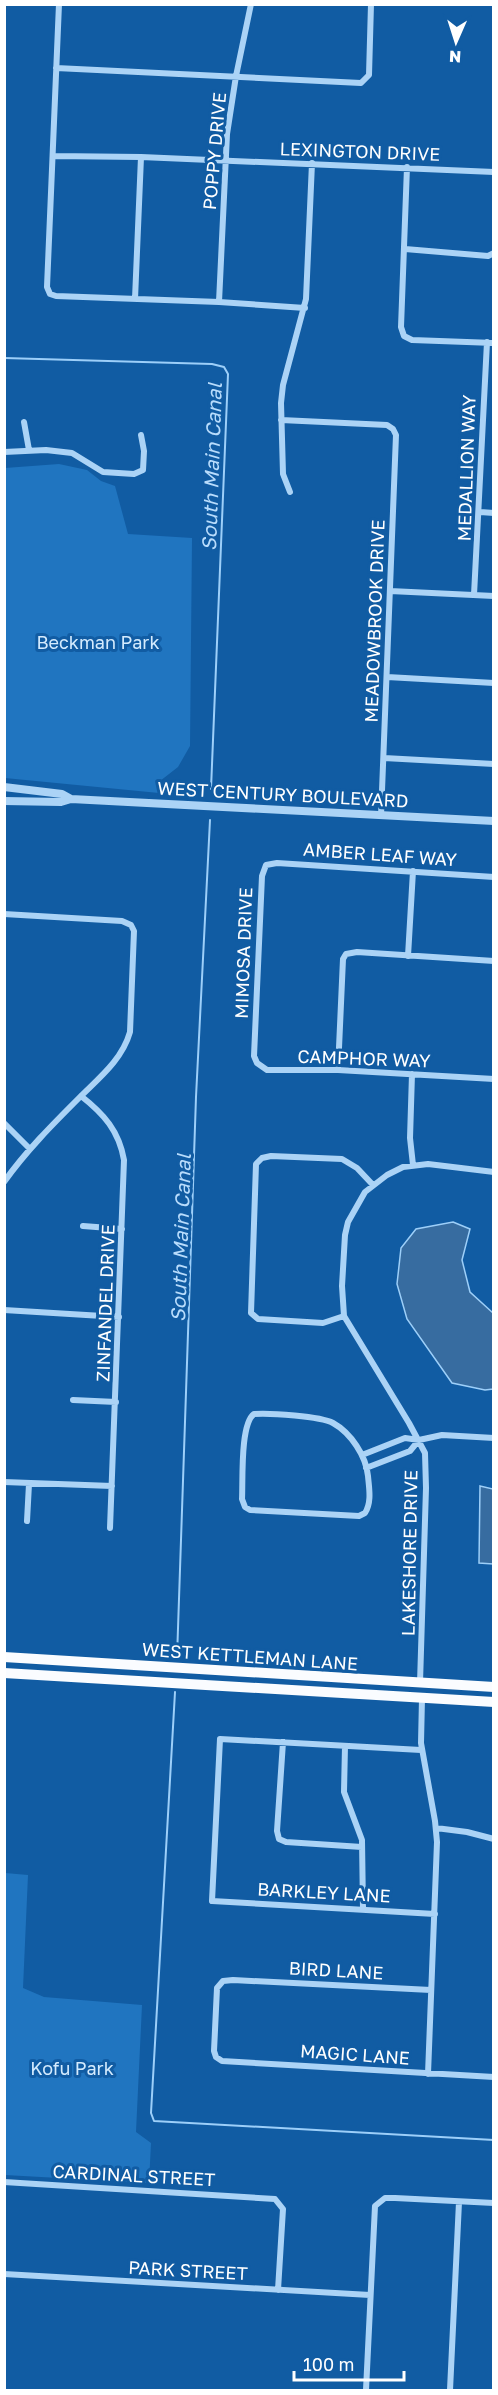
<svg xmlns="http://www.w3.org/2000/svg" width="498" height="2395" font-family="'Golos Text',sans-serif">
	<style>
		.green { fill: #2075c0 }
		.water { fill: #376ca0; stroke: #9dcff9; stroke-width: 1.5 }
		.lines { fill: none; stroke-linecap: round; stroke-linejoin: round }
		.stream { stroke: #9dcff9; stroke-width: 2 }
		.minor { stroke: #abd3f6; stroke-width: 6 }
		.tertiary { stroke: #abd3f6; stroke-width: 8 }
		.primary { stroke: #fafcff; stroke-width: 10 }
		.labels { text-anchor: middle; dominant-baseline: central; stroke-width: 6; stroke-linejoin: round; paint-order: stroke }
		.street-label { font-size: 18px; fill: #fff; stroke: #115ca3 }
		.park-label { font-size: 18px; fill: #d4ebfe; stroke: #115ca3 }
		.water-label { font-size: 20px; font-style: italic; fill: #b8dcfc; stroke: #115ca3 }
	</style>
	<rect width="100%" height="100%" fill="#115ca3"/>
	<path class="green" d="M59 464 87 470 101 481 115 486 128 534 192 538 190 746 178 767 160 781 159 793 5 778V468Z
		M5 1873 28 1875 23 1988 44 1997 142 2005 136 2132 151 2143 149 2183 5 2175Z"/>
	<path class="water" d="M453 1222 470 1229 462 1260 470 1292 493 1313V1389L485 1390 452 1383 407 1319 397 1284 401 1248 416 1229Z
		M480 1486 493 1489V1564L479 1563Z"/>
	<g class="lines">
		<path class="stream" d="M4 358 212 364 224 367 228 374 211 789
			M177 1658 196 1097 210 820
			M175 1692 151 2113 154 2121 494 2140"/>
		<path class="minor" d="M59 4 47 287 50 294 56 296 219 302 305 308
			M56 68 361 83 369 75 371 4
			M53 156 141 157 494 172
			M407 167 401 327 404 336 412 340 494 343
			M405 249 488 256 494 253
			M135 299 141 157
			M219 302 227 134 236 76 251 4
			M281 420 387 425 393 429 396 435 381 816
			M24 422 29 450
			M4 452 46 450 72 453 103 472 134 474 143 470 144 451 141 435
			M290 492 283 474 281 403 283 385 306 299 312 163
			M480 512 494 513
			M390 591 494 596
			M474 595 487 342
			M387 677 494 683
			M384 758 494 764
			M494 877 277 863 266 865 262 876 254 1056 257 1063 267 1070H338L494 1079
			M4 914 122 921 131 925 134 931 130 1032C122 1060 99 1078 79 1098 53 1124 26 1151 4 1182
			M408 956 413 871
			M338 1070 343 959 346 954 357 952 494 961
			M412 1074 410 1138 413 1165
			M81 1096C104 1114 119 1131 124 1160L110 1528
			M4 1123 30 1149
			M83 1226 122 1229
			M4 1310 119 1317
			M344 1316 323 1323 258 1319 251 1313 256 1164 262 1158 271 1156 342 1159 357 1168 373 1185
			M73 1400 116 1402
			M254 1414C270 1413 320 1416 333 1423 351 1433 366 1456 368 1476 369 1488 372 1502 365 1513L359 1516 250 1510 245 1507 242 1499C243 1481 240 1424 254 1414Z
			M362 1455 405 1438 419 1440 442 1435 494 1438
			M366 1468 410 1451 419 1440
			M4 1482 112 1486
			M27 1521 29 1484
			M420 1683 426 1488 425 1453 409 1423 344 1316 342 1286 345 1235 348 1222 365 1192 387 1175 403 1167 428 1164 494 1172
			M422 1698 421 1743 435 1821 437 1842 428 2074
			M283 1742 277 1831 279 1839 286 1842 362 1847
			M345 1746 344 1792 362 1840 363 1909
			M421 1750 220 1739 212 1901 435 1914
			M436 1828 467 1832 494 1839
			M431 1990 233 1980 223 1981 217 1988 214 2051 216 2057 222 2061 494 2077
			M4 2182 275 2199 283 2209 278 2290
			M4 2274 370 2295
			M366 2390 375 2206 385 2198H395L494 2203
			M450 2390 459 2202"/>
		<path class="tertiary" d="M4 787 62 794 71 799
			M4 801 61 802 71 799 494 821"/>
		<path class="primary" d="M4 1657 494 1687
			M4 1673 494 1702"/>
	</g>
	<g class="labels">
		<g class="street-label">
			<text transform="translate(214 151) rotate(-85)">POPPY DRIVE</text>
			<text transform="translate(360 151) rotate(2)">LEXINGTON DRIVE</text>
			<text transform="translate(466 468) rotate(-88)">MEDALLION WAY</text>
			<text transform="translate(374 621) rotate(-88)">MEADOWBROOK DRIVE</text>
			<text transform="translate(283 794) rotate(3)">WEST CENTURY BOULEVARD</text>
			<text transform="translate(380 854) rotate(4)">AMBER LEAF WAY</text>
			<text transform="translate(243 953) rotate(-88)">MIMOSA DRIVE</text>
			<text transform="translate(364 1058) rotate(2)">CAMPHOR WAY</text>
			<text transform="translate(105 1303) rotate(-88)">ZINFANDEL DRIVE</text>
			<text transform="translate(409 1553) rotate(-89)">LAKESHORE DRIVE</text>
			<text transform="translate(250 1656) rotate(4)">WEST KETTLEMAN LANE</text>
			<text transform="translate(324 1892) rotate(3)">BARKLEY LANE</text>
			<text transform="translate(336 1970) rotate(3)">BIRD LANE</text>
			<text transform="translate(355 2054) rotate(4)">MAGIC LANE</text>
			<text transform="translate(134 2175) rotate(3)">CARDINAL STREET</text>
			<text transform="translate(188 2270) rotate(3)">PARK STREET</text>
		</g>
		<g class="park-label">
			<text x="98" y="642">Beckman Park</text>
			<text x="72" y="2068">Kofu Park</text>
		</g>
		<g class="water-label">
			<text transform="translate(211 467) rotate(-88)">South Main Canal</text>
			<text transform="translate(180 1238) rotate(-88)">South Main Canal</text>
		</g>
	</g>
	<rect width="498" height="2395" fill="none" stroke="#ffffff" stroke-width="12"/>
	<g transform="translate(456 42) rotate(183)" stroke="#115ca3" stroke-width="4.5" paint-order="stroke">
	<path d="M0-4.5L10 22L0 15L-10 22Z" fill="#ffffff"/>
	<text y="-9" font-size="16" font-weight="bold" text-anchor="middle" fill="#ffffff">N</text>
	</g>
	<path d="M294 2371v9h110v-9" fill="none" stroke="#ffffff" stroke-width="3"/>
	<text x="303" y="2371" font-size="18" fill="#ffffff" stroke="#115ca3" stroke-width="4.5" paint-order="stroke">100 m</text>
</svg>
